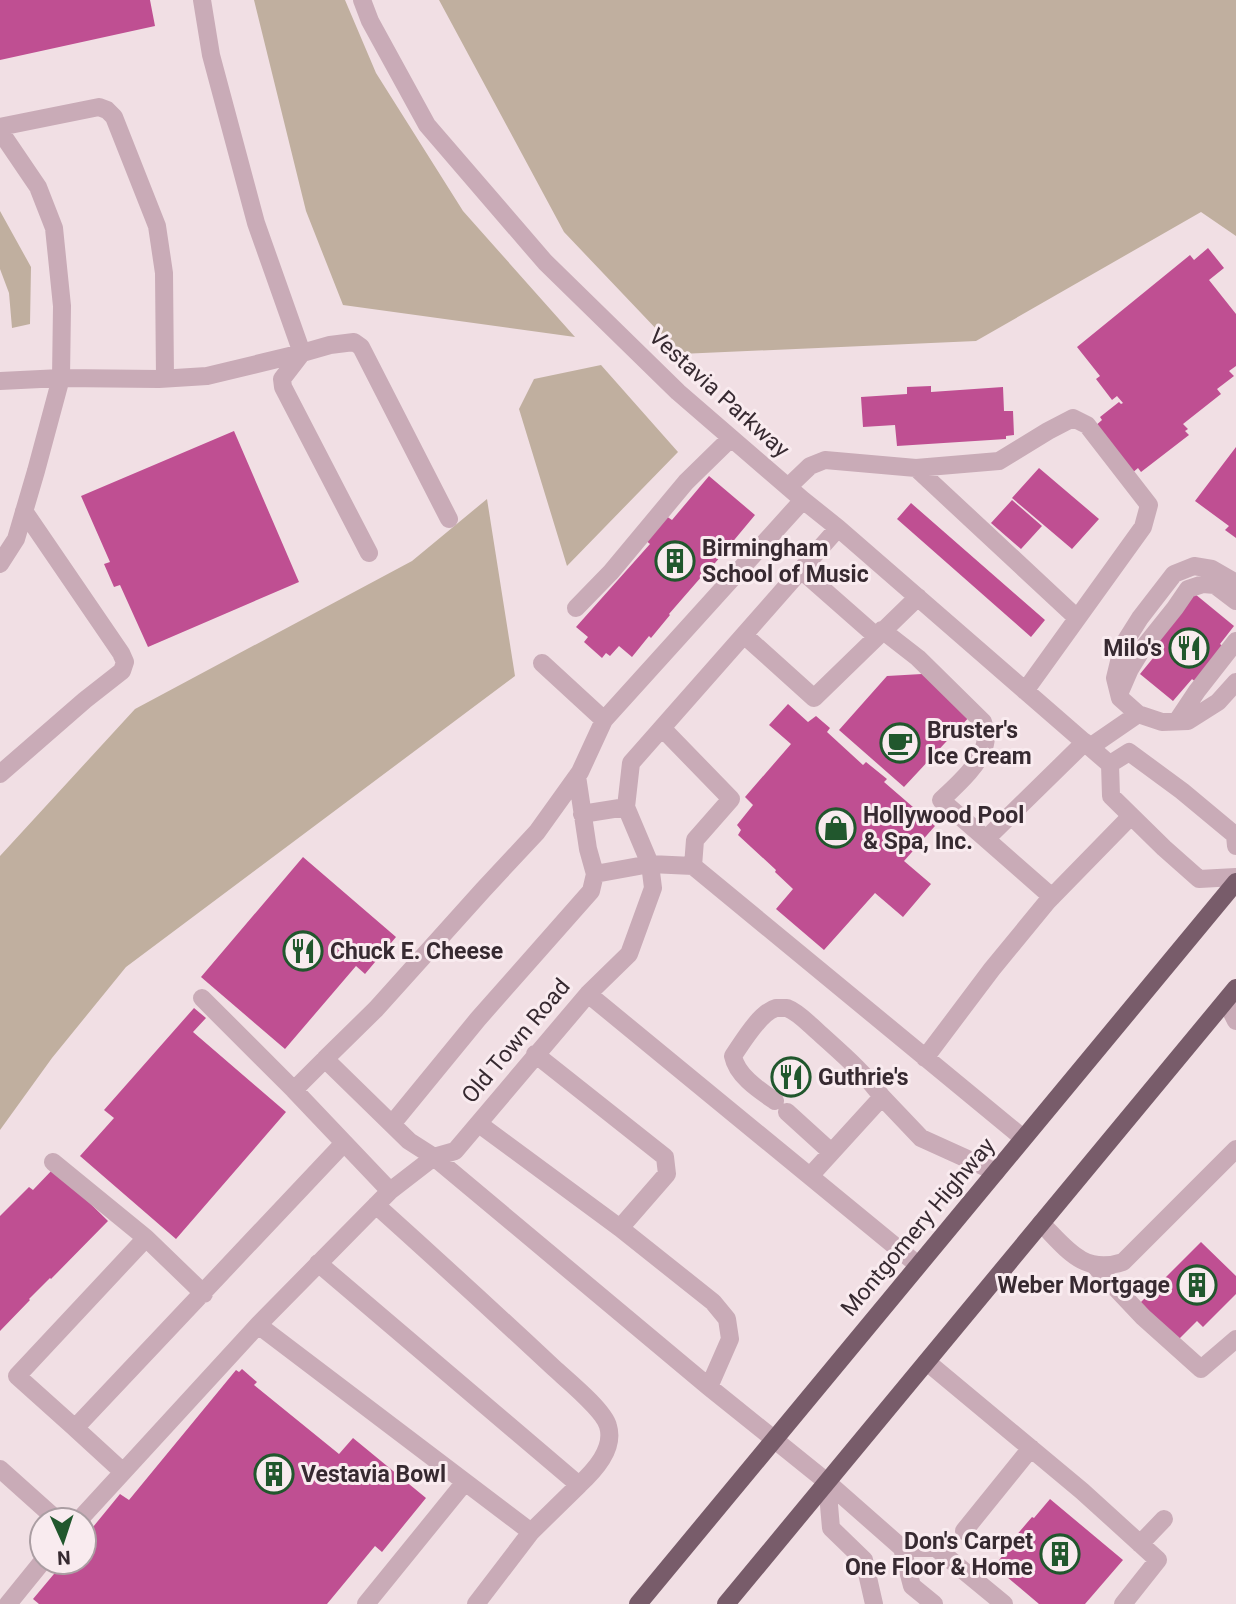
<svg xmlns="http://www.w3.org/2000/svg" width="1236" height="1604" font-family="Roboto,sans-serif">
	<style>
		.green { fill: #c0af9f }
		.building { fill: #bf4f92 }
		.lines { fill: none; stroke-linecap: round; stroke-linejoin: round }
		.minor { stroke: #c9abb7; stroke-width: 18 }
		.major { stroke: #785c6a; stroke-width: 18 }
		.labels { text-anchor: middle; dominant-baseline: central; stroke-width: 6; stroke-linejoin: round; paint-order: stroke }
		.street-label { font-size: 23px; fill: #372a31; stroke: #f9ebef }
		.poi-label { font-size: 23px; font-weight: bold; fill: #372a31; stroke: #f9ebef; text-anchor: start }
	</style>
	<rect width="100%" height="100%" fill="#f1dfe4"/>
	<path class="green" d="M254 0H345L376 73 463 211 575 337 343 305 306 211Z
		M439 0H1236V236L1201 212 976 341 680 354 564 232Z
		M0 211 31 267 30 324 12 328 9 293 0 269Z
		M601 365 678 452 567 566 519 409 534 379Z
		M487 499 515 676 126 967 52 1058 0 1130V856L135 709 412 561Z"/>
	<path class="building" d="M0 0H150L155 26 0 60Z
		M1208 248 1224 268 1209 280 1236 314V366L1229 371 1234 376 1217 389 1221 394 1183 424 1188 429 1185 431 1189 435 1141 472 1138 468 1131 474 1094 427 1102 420 1100 417 1119 402 1121 404 1123 403 1117 396 1112 400 1096 379 1100 376 1077 347 1190 255 1194 260Z
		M931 386V392L1003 387 1004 411H1013L1014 435 1006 436V439L897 446 895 425 863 427 861 397 907 394V387Z
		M234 431 299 582 148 647 120 585 114 587 104 564 110 562 81 496Z
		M1236 447V538L1225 530 1229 526 1195 501Z
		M1039 468 1099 519 1072 549 1012 498Z
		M709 476 755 515 710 569 709 568 669 614 670 615 651 638 649 636 632 657 619 646 610 656 606 653 602 658 584 642 588 637 576 627 650 544 645 540 666 516 672 520Z
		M1012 500 1042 526 1021 549 991 523Z
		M911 503 1045 620 1031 637 897 519Z
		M1195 594 1234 626 1220 644 1225 648 1198 684 1192 679 1173 701 1140 674 1158 652 1153 648Z
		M922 674 972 714 904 787 839 730 887 676Z
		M788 704 808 722 816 716 830 728 827 732 863 765 866 762 887 779 884 782 935 826 904 861 931 884 903 917 875 893 824 950 776 909 793 889 775 872 776 870 738 835 741 830 737 825 753 805 745 797 791 744 769 725Z
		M303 857 396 937 365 974 356 966 285 1049 201 977Z
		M194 1008 206 1018 193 1032 286 1112 176 1239 80 1156 114 1118 104 1110Z
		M54 1168 108 1221 51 1279 50 1278 29 1299 30 1300 0 1331V1216L29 1187 33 1190Z
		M1201 1242 1236 1276V1294L1203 1327 1197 1321 1178 1340 1140 1303Z
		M242 1369 257 1382 254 1385 339 1454 353 1438 426 1498 382 1552 375 1546 327 1604H39L33 1599 64 1562H84V1538L120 1494 129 1500 236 1370 239 1372Z
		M1050 1499 1123 1560 1085 1604H1039L994 1566 1010 1547 1008 1545 1032 1517 1034 1518Z"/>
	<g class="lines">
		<path class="minor" d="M202 0 211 55 256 223 302 353 330 345 354 342 361 347 449 519
			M362 0 370 21 427 125 545 262 678 392 803 500 838 528 1106 761 1110 764 1111 796 1164 848 1199 879 1236 877
			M0 127 99 107 107 110 114 117 157 226 164 273 165 378
			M0 131 38 187 54 228 62 306 61 378 0 381
			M302 353 282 379 283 387 369 553
			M916 468 1077 618
			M788 487 810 466 825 460 916 468 999 461 1048 431 1073 418 1087 425 1149 505 1143 527 1025 691
			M0 564 16 539 36 471 61 378 159 379 207 376 302 353
			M801 570 876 636
			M1236 583 1212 569 1194 566 1174 574 1140 618 1123 645 1115 678 1120 698 1138 714 1162 722 1188 721 1218 702 1236 682
			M576 608 611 572 686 482 731 438
			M882 630 918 658 983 722C985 729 987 736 985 744 981 764 956 786 941 800L986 839
			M744 635 814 698 918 597
			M542 663 604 720 803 500
			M1120 692 1130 669 1143 648 1175 608 1188 589 1203 584 1215 585 1236 601
			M604 720 580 772 537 832 483 890 376 1009 325 1059 409 1141 434 1157 709 1387 827 1482 902 1548 912 1586 934 1604
			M1177 721 1197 691 1236 641
			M662 728 731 799 695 840 693 866
			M1090 747 1138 714
			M1110 764 1129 752 1182 791 1235 835 1236 846
			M0 774 85 700 122 671 125 662 121 653 24 511
			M582 814 626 807
			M595 874 650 864 693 866 1023 1138
			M1052 897 986 839 1085 742
			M588 994 918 1265
			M202 998 294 1090
			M1226 1001 1236 1021
			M535 1054 665 1157 667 1174 620 1228
			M925 1058 992 969 1047 902 1131 816
			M325 1059 294 1090 390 1191
			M775 1101C759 1090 737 1076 733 1056 742 1043 760 1012 776 1008 778 1008 785 1008 787 1008 798 1012 809 1024 817 1031 840 1052 863 1071 882 1097
			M787 1112 831 1152
			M392 1124 478 1019 591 891 595 874 588 849 577 776
			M479 1124 620 1228 713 1302 727 1319 730 1339 709 1387
			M53 1162 146 1238
			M810 1176 882 1097 921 1138 996 1172
			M376 1205C436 1259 495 1313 554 1368 567 1380 604 1410 608 1426 615 1449 594 1471 579 1485
			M1041 1223C1066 1248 1083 1275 1123 1262L1236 1149
			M318 1263 579 1485 531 1532
			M1093 1264 1143 1317 1201 1369 1236 1339
			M258 1325 531 1532 476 1604
			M927 1362 1082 1491 1158 1560 1123 1604
			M75 1428 17 1376 146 1238 204 1294
			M0 1469 57 1520
			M123 1472 75 1428 344 1143
			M827 1482 831 1528 864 1560 874 1604
			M79 1520 258 1325 390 1191 434 1157 455 1151 588 994 629 954 653 888 650 864 626 807 631 763 838 528
			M964 1531 1031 1448
			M1140 1544 1164 1519
			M902 1548H936L1004 1604
			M8 1604 42 1562
			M366 1604 465 1482"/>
		<path class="major" d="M638 1604 1236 882
			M726 1604 1236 988"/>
	</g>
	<defs>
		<g id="building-ring" transform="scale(2.0125)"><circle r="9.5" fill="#f9ebef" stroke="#21572d" stroke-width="1.5"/><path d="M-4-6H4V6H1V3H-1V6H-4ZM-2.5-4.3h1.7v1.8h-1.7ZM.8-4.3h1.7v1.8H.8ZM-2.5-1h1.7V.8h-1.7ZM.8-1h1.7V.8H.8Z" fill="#21572d"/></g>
		<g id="restaurant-ring" transform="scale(2.0125)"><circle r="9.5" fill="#f9ebef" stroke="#21572d" stroke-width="1.5"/><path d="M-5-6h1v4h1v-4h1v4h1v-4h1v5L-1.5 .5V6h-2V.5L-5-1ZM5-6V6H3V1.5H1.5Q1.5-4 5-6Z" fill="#21572d"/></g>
		<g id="cafe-ring" transform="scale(2.0125)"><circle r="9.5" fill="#f9ebef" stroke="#21572d" stroke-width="1.5"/><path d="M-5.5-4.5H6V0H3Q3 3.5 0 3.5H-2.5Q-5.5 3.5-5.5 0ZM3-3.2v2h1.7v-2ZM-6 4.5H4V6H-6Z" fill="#21572d"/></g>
		<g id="shop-ring" transform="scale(2.0125)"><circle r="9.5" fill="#f9ebef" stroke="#21572d" stroke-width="1.5"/><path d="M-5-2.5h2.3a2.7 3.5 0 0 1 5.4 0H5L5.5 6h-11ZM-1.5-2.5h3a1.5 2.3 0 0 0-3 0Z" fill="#21572d"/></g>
	</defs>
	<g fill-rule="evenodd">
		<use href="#building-ring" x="675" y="561"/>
		<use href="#restaurant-ring" x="1189" y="648"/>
		<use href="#cafe-ring" x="900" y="743"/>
		<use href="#shop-ring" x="836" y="828"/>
		<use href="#restaurant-ring" x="303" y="951"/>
		<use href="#restaurant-ring" x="791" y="1077"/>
		<use href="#building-ring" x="1197" y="1285"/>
		<use href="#building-ring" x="274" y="1474"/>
		<use href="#building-ring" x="1060" y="1554"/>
	</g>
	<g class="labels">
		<g class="street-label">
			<text transform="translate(719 393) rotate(42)">Vestavia Parkway</text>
			<text transform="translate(516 1041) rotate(-50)">Old Town Road</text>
			<text transform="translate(918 1227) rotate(-50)">Montgomery Highway</text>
		</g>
		<g class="poi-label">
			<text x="702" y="548">Birmingham<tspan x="702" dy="26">School of Music</tspan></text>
			<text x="1162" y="648" text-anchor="end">Milo's</text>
			<text x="927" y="730">Bruster's<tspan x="927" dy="26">Ice Cream</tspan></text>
			<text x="863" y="815">Hollywood Pool<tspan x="863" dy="26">&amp; Spa, Inc.</tspan></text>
			<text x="330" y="951">Chuck E. Cheese</text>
			<text x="818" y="1077">Guthrie's</text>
			<text x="1170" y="1285" text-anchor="end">Weber Mortgage</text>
			<text x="301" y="1474">Vestavia Bowl</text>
			<text x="1033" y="1541" text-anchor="end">Don's Carpet<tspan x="1033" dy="26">One Floor &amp; Home</tspan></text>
		</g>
	</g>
	<g transform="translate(63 1541) rotate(177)"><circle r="33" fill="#f9ebef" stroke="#ab9ea3" stroke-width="2"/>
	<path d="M0-5L12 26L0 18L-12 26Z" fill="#21572d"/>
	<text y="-10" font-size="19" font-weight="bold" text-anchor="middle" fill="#372a31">N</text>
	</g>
</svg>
